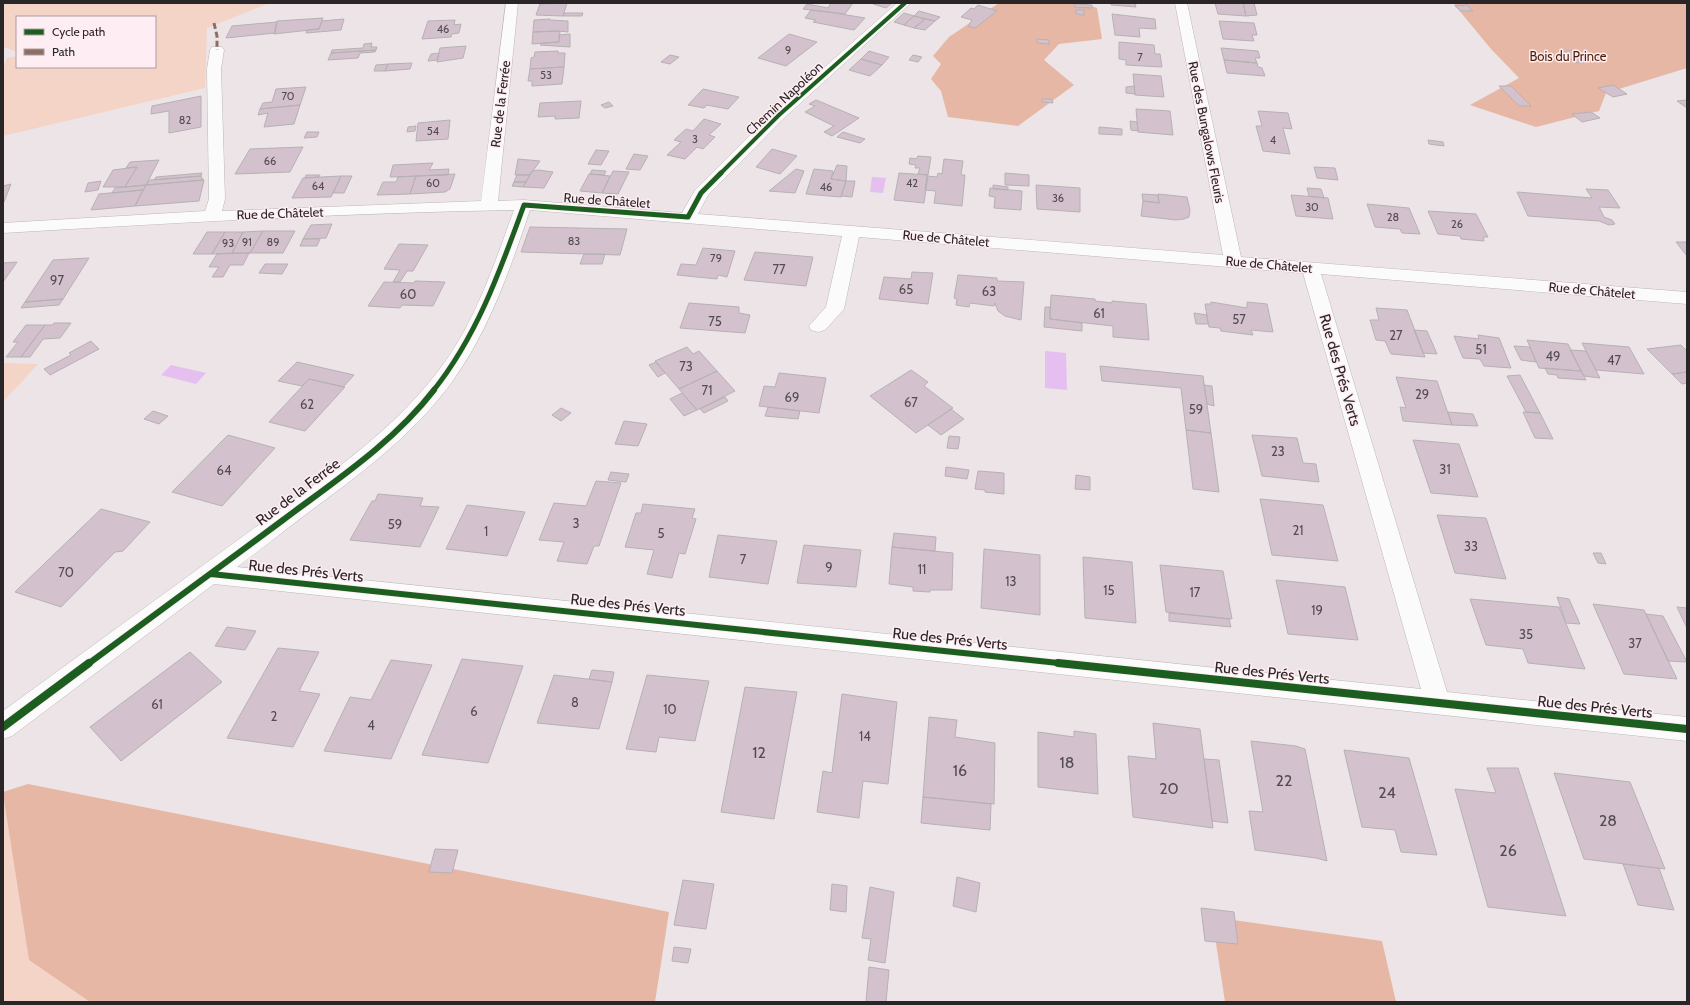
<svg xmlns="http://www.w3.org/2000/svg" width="1690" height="1005" font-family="Cabin,sans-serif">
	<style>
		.green { fill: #f5d4c8 }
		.forest { fill: #e6b7a5 }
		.water { fill: #e4bff0 }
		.building { fill: #d3c2cd; stroke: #b7b1b3 }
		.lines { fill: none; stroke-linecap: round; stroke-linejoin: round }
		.minor-casing { stroke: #bdb6b8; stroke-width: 1 }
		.minor { fill: #fcfbfb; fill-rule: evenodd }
		.quiet { stroke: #8d6e63; stroke-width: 3; stroke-dasharray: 6 3; stroke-linecap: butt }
		.cycleway-far3-casing { stroke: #feedf2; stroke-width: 5.5 }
		.cycleway-far2-casing { stroke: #feedf2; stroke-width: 7 }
		.cycleway-far1-casing { stroke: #feedf2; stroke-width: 8 }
		.cycleway-casing { stroke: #feedf2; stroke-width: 10 }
		.cycleway-far3 { stroke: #1b5e20; stroke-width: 4 }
		.cycleway-far2 { stroke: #1b5e20; stroke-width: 5 }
		.cycleway-far1 { stroke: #1b5e20; stroke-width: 6 }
		.cycleway { stroke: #1b5e20; stroke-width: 8 }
		.labels { text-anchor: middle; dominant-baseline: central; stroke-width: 3; stroke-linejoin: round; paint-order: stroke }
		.far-number-label { font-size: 11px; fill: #544c50 }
		.far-park-label { font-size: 13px; fill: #4f1d04; stroke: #feedf2 }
		.far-street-label { font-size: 13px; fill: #2a2526; stroke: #feedf2 }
		.number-label { font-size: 13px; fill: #544c50 }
		.street-label { font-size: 15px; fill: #2a2526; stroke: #feedf2 }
		.near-number-label { font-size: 16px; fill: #544c50 }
	</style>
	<rect width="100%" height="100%" fill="#ece4e6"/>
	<path class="green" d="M3 3H270L207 28 205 88 3 136V68L7 58 17 56V67H155V17H17V52L3 47Z
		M3 363 38 364 3 402Z
		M3 794 29 960 90 1002H3Z"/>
	<path class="forest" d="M999 3H1083L1097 8 1102 39 1059 44 1044 60 1074 85 1018 126 948 117 941 91 931 79 941 64 933 56 949 37Z
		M1453 3H1687V68L1606 93 1599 111 1536 127 1470 105 1519 78 1491 49Z
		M28 784 669 912 655 1002H90L29 960 3 794V792Z
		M1212 917 1382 941 1396 1002H1225Z"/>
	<path class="water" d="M872 177 886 178 883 193 870 192Z
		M1045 351 1066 353 1067 390 1045 388Z
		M171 365 206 373 196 384 161 375Z"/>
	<path class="building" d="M567 3 563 16 536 15 540 4Z
		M831 3H853L845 14 803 9 807 4 828 8Z
		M874 3H892L886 8 873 4Z
		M1111 3H1135L1136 7 1111 5Z
		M1215 3H1243L1246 16 1218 14Z
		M1243 3H1254L1257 15 1246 16Z
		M1074 4 1092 5V8L1074 7Z
		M978 5 997 11 975 28 968 26 972 20 961 17 971 8 974 9Z
		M1467 5 1473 11H1461L1455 6Z
		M811 10 829 12 865 18 854 30 813 22 816 20 805 18Z
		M1076 10H1084V15L1076 14Z
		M919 11 940 17 935 21 914 16Z
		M564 13H583L582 16H563Z
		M904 13 914 16 904 25 894 22Z
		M1112 14 1155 19 1156 29 1139 28 1140 37 1115 35Z
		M914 16 925 19 914 28 904 25Z
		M323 18 319 29 274 34 277 21Z
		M344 19 341 30 306 33 307 30 319 29 322 21Z
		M550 19V20L568 21V32L559 31 533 32 534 20Z
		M925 19 935 21 925 30 914 28Z
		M455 20 454 25 461 24 459 33 452 34 451 37 422 39 428 21Z
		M1219 21 1254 23 1257 35H1252L1254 41 1223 39Z
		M277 22 275 33 226 38 232 26Z
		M560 31 559 42 532 44 533 32Z
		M570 34V47L540 45 543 43 559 42V35Z
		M789 34 817 42 786 66 758 58Z
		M1037 39 1049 40V44L1037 43Z
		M1119 42 1154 45 1155 54H1160L1162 67 1126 65V60L1119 59Z
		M372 43 371 47H377L376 50 331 53 332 50 363 48 364 44Z
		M466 46 463 58 437 62 440 48Z
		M1221 48 1258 51 1260 58H1255L1257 63 1224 60Z
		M376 50 375 52 360 53 358 58 328 60 331 53Z
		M1572 50 1590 59 1577 63 1559 53Z
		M558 51V53H565L564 67 530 69 531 58 534 57 535 52Z
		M869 51 889 57 882 65 861 59Z
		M439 53 437 60 428 61 431 54Z
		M670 55 679 57 670 64 661 62Z
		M913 55 922 57 918 62 909 60Z
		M861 59 882 65 870 76 849 70Z
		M1224 60 1257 63 1258 67 1262 68 1265 76 1227 73Z
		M412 63 410 69 385 71 388 64Z
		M388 64 385 71H374L376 65Z
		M564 67 562 84 532 86V81H528L530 69Z
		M1133 74 1161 76 1164 97 1135 95Z
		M1613 85 1627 94 1613 97 1598 88Z
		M1134 86 1135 94 1126 93V87Z
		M1499 86H1511L1531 106H1519Z
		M306 87 300 105 260 109 263 103 272 102 276 89Z
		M703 89 739 97 728 109 707 105 704 108 688 105Z
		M201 96V127L169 133V111L151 114 152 106Z
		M1042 99H1052L1053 103 1042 102Z
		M816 100 821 102 859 118 832 136 824 132 834 126 805 112 815 106 809 104Z
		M1687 100V108L1677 101Z
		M581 101 579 118 555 119V116L538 117 540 103Z
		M609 102 613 106 605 108 601 105Z
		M300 105 294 124 264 127 268 113 258 115 260 109Z
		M1136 109 1170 111 1173 135 1138 132Z
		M1258 111 1288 113 1292 129 1283 128 1290 154 1263 151 1256 126H1262Z
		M1591 112 1600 118 1582 122 1572 114Z
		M704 119 721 124 709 135 715 137 703 149 697 147 685 159 667 155 681 142 674 140 686 129 693 131Z
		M450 120 448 139 416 141 418 123Z
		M1130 121 1137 122 1138 131 1131 130Z
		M416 126 415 131 407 132 408 127Z
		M1099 127 1122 129V135L1099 134Z
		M307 132H319L317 137 304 138Z
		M843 132 865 139 860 143 837 137Z
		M1428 140 1443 142 1444 146 1429 144Z
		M303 147 290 172 235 174 250 149Z
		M772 149 797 156 780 174 756 167Z
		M596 150 609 151 601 165 588 164Z
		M634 154 648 156 640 170 626 169Z
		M918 156 931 157 928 175 918 174 920 168H915L916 165 909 164 910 158 916 159Z
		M518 159 540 161 530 175H515Z
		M944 159 963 161 961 175H965L962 206 934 203 936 191 925 190 927 176 937 177 938 173 942 174Z
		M159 160 146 185 125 187 137 167 126 168 130 162Z
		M433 163 429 170 449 169 448 175 390 177 393 165Z
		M837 165 847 166 846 181 831 179Z
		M137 167 125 187H103L113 170Z
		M1314 167 1335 168 1338 180 1317 178Z
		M796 169 804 171 795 193 769 191Z
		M814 169 833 171 831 179 846 181 841 197 806 194Z
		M539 170 553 172 544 188 523 187 532 171Z
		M592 170 606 171 604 175 590 174Z
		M613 171 629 172 618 194 602 193Z
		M202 173 201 176 154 180 156 177Z
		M899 173 928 175 924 203 894 200Z
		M1005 173 1029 175V186L1005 185Z
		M455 174 450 189 445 192 410 194 416 176Z
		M589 174 610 176 602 193 580 191Z
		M306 175H320L319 177 305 178Z
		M517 175H530L526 182H514Z
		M201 176 203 180 146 185 150 180Z
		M341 176 331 197 292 198 303 178Z
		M341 176H352L344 193H333Z
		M416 176 410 194 377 195 383 182H396L398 177Z
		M204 180 199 201 135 206 146 185Z
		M101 181 98 190 85 192 88 183Z
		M846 181H855L852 197 841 196Z
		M514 182H526L523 187 512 186Z
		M11 184 4 202H3V186Z
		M146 185 143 190 112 193 115 188Z
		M993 185 1008 187V190L993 189Z
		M1036 185 1080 188V212L1037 209Z
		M990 188 1022 191 1021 210 994 208 995 197 989 196Z
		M1307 188 1321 189 1324 198 1309 196Z
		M1586 189 1608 190 1620 208 1599 207 1604 217 1612 220 1615 224 1609 225 1599 221 1528 216 1517 192 1592 198Z
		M143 190 135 206 91 210 99 194Z
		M1142 194 1158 195 1159 203 1143 201Z
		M1158 194 1187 197 1190 210 1189 217 1184 219 1176 220 1141 216 1143 201 1159 203Z
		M1291 195 1328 198 1333 219 1296 216Z
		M1367 204 1409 208 1420 234 1402 233 1400 229 1375 227Z
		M1428 211 1476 214 1488 237H1483L1484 241 1461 239 1460 236 1438 234Z
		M332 224 326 238 303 239 311 225Z
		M530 227 627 229 620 255 521 252Z
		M263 231 250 253H232L243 232Z
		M263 231H295L283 253H250Z
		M207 232H225L212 254H193Z
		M225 232H243L232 253 212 254Z
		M303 239H320L317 246H300Z
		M1676 242H1687V256Z
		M399 244 428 245 413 271H407L400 282H393L400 270 384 269Z
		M703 248 735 251 727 277 718 275 717 279 677 275 681 264 696 265Z
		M755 252 813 257 806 286 744 280Z
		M249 253 243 265H230L223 277H212L219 267H209L217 254Z
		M584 254H605L602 264H580Z
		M89 258 63 299 25 302 53 260Z
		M17 262 3 282V263Z
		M265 264H288L282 274 259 273Z
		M912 272 933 273 928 304 879 299 884 277 911 279Z
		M958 275 997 278V281L1024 282 1021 320 1005 316 998 311 995 303 994 306 970 303 969 307 956 305 957 299 954 298Z
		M415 281 445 282 433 306 402 305 400 308 368 306 384 282 414 283Z
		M1051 295 1095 299V301L1112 303V301L1146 304 1149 340 1113 337V326L1050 319Z
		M63 299 59 305 21 308 25 302Z
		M1211 302 1247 308V302L1267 304 1273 332 1251 330 1253 335 1221 331 1220 328 1209 327 1205 304H1211Z
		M689 303 739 307V313L750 315 745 333 680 328Z
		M1045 307H1050V319L1082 323V331L1044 327Z
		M1376 308 1407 310 1425 357 1391 354 1385 341 1376 340 1370 320H1379Z
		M1194 313 1207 315 1208 324H1196Z
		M54 323H71L60 338 43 339 30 357H21L45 325H53Z
		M26 325H45L21 357H6L18 342H13Z
		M1414 330 1427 331 1437 354 1423 353Z
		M1478 335 1499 338 1511 368 1484 366 1480 359 1463 358 1454 336 1479 339Z
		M1527 340 1568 344 1581 371 1539 368Z
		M91 341 99 349 50 375 44 369 71 355 69 353Z
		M1582 343 1629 347 1644 374 1596 370Z
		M1681 345 1687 351V372L1672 374 1647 349Z
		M1514 346 1530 347 1536 362 1521 360Z
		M687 347 693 354 699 351 717 371 679 389 655 361Z
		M1570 350 1586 351 1600 378 1584 376Z
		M297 362 354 375 343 387 309 379 302 386 278 381Z
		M656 362 665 373 658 377 649 365Z
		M1100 366 1203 376 1211 433 1186 430 1181 388 1102 381Z
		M1545 368 1581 371 1586 380 1558 378 1557 375 1548 374Z
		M911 370 928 382 924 386 953 408 916 433 870 396Z
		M717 371 735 391 697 410 679 389Z
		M1687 372V383L1682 384 1672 374Z
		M779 373 826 378 819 413 759 406 764 386 775 387Z
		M1520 375 1540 413 1526 412 1507 376Z
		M1396 377 1437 381 1452 425 1403 421 1400 407 1406 408Z
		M309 379 345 387 305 431 269 422Z
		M1204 385 1212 386 1214 406 1207 404Z
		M682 393 697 410 684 416 670 399Z
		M725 397 728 401 704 413 700 409Z
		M768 407 800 411 798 419 765 416Z
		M561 408 571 413 561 421 552 415Z
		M951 409 964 419 941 435 928 425Z
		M153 411 168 416 159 424 144 419Z
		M1448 412 1473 414 1478 426 1452 425Z
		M1523 412 1540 413 1553 439 1535 438Z
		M624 421 647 424 638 446 615 444Z
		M1186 430 1211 433 1219 492 1193 489Z
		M228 435 275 448 222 506 172 492Z
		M1252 435 1297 438 1303 463 1316 464 1319 482 1262 476Z
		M949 436 960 437 958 449 947 448Z
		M1413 440 1459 444 1478 497 1431 493Z
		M946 467 969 470 967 479 945 476Z
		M978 471 1004 473V494L985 492V490L975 489Z
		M611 472 629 474 626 482 608 480Z
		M1076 475 1090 477V490L1075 489Z
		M596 481 621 483 599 546H594L587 564 557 561 564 542 539 540 554 503 586 506Z
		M378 494 423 498 420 506 439 507 420 547 350 540 372 501H375Z
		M1260 499 1323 505 1338 561 1272 555Z
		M643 504 695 509 692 518 696 519 685 554 679 553 672 578 647 574 654 550 625 547 636 513H641Z
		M467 505 525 512 507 556 446 549Z
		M101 509 150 522 123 551 115 552 61 607 15 592Z
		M1437 515 1486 518 1506 579 1455 573Z
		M894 533 936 537 935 551 892 547Z
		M718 535 777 541 768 584 709 577Z
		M804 545 861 550 856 587 797 583Z
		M892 547 953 553 952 590H930V592L913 591V587L889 584Z
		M984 549 1040 555V615L981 608Z
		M1593 553H1601L1606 564 1598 563Z
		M1083 557 1132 562 1136 623 1085 618Z
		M1160 565 1223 571 1232 619 1166 612Z
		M1276 580 1345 587 1358 640 1288 634Z
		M1557 597 1569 599 1580 624 1566 623Z
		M1470 599 1559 607 1585 669 1528 663 1523 649 1486 645Z
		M1593 604 1644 610 1677 679 1624 674Z
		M1677 607 1687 608V628Z
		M1169 613 1229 619 1231 627 1169 621Z
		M1646 614 1663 616 1687 662 1668 661Z
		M227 627 256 631 245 650 215 646Z
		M278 648 319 652 299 691 320 694 293 747 227 738Z
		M190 652 222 682 121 761 90 727Z
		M462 659 523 666 488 763 422 755Z
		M391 660 432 665 391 759 324 751 350 697 371 700Z
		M592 670 614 672 612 682 589 679Z
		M554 675 612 682 599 729 537 723Z
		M647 675 709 681 695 741 659 737 656 752 626 749Z
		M745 687 797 692 774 819 721 812Z
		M842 694 897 702 888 784 863 781 859 818 817 812 823 771 832 773Z
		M929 717 957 720 955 737 995 743 994 804 923 797Z
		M1153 723 1200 729 1213 828 1133 817 1128 756 1156 759Z
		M1074 731 1096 734 1098 794 1038 787V732L1074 737Z
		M1251 741 1296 746 1305 749 1327 861 1316 858 1255 850 1249 811 1263 812Z
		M1344 750 1409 758 1437 855 1401 852 1395 830 1362 827Z
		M1204 759 1219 760 1228 823 1212 821Z
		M1487 768H1518L1566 916 1488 907 1455 789 1496 793Z
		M1554 773 1630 782 1665 869 1584 859Z
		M923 797 991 804 990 830 921 823Z
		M435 849 458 850 452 873 429 872Z
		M1623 864 1659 868 1674 910 1638 905Z
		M957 877 980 883 976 912 953 906Z
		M683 880 714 884 706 929 674 925Z
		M832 884 847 886 846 912 830 910Z
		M870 887 894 892 885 963 868 960 871 939 862 938Z
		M1201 908 1234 912 1238 944 1205 941Z
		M674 947 691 949 688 963 672 961Z
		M869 967 889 970 886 1002H866Z"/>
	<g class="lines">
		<g class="minor-casing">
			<path id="minor" d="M506 3H518L498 201 524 200 682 213 695 190 774 112 897 3H911L784 118 708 195 698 214 1223 255 1175 3H1187L1241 257 1687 292V304L1321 274 1447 692 1687 717V741L214 584 12 736 3 739V711L341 465C377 437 411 407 439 370 475 323 494 265 514 210 343 213 173 223 3 233V223L205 211 209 199 207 69 210 50 212 47H222L224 50 221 69 225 199 222 211 481 201ZM530 210 842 236 826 307 809 326 811 330 818 332 825 330 844 309 859 237 1303 273 1421 689 237 567C264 547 290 526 317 506 367 469 418 430 454 379 490 328 510 269 530 210Z"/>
		</g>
		<use href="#minor" class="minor"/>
		<path class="quiet" d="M214 23 217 36V50"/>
		<g class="cycleway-far3-casing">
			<path id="cycleway-far3" d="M720 174 779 115 905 3"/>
		</g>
		<g class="cycleway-far2-casing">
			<path id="cycleway-far2" d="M433 391C477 336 500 271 524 205L688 217 701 193 721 173"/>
		</g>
		<g class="cycleway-far1-casing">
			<path id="cycleway-far1" d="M211 574 1068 664
				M88 664C153 616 218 568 283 520 335 481 393 443 434 390"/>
		</g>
		<g class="cycleway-casing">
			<path id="cycleway" d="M1058 663 1687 729
				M3 727 89 663"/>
		</g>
		<use href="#cycleway-far3" class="cycleway-far3"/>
		<use href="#cycleway-far2" class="cycleway-far2"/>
		<use href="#cycleway-far1" class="cycleway-far1"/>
		<use href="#cycleway" class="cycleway"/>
	</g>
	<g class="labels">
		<g class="far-number-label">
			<text x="443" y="29">46</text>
			<text x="788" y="50">9</text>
			<text x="1140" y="57">7</text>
			<text x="546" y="75">53</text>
			<text x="288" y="96">70</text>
			<text x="185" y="120">82</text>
			<text x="433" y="131">54</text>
			<text x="695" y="139">3</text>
			<text x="1273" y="140">4</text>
			<text x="270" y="161">66</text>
			<text x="433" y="183">60</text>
			<text x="912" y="183">42</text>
			<text x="318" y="186">64</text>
			<text x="826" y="187">46</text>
			<text x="1058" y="198">36</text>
			<text x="1312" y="207">30</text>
			<text x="1393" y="217">28</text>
			<text x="1457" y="224">26</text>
			<text x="574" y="241">83</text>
			<text x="247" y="242">91</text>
			<text x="273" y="242">89</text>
			<text x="228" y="243">93</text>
			<text x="716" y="258">79</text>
		</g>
		<g class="far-park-label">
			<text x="1568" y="56">Bois du Prince</text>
		</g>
		<g class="far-street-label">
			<text transform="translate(784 98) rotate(-43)">Chemin Napoléon</text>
			<text transform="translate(500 104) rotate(-83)">Rue de la Ferrée</text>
			<text transform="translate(1207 132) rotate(79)">Rue des Bungalows Fleuris</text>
			<text transform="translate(607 200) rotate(4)">Rue de Châtelet</text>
			<text transform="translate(280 213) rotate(-2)">Rue de Châtelet</text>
			<text transform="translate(946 238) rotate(5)">Rue de Châtelet</text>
			<text transform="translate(1269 264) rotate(5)">Rue de Châtelet</text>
			<text transform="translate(1592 290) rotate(5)">Rue de Châtelet</text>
		</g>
		<g class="number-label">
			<text x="779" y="269">77</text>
			<text x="57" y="280">97</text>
			<text x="906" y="289">65</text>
			<text x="989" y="291">63</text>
			<text x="408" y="294">60</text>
			<text x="1099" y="313">61</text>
			<text x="1239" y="319">57</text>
			<text x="715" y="321">75</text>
			<text x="1396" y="335">27</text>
			<text x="1481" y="349">51</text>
			<text x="1553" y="356">49</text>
			<text x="1614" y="360">47</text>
			<text x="686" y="366">73</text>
			<text x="707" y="390">71</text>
			<text x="1422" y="394">29</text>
			<text x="792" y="397">69</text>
			<text x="911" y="402">67</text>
			<text x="307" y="404">62</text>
			<text x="1196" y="409">59</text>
			<text x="1278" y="451">23</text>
			<text x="1445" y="469">31</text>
			<text x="224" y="470">64</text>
			<text x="576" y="523">3</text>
			<text x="395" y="524">59</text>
			<text x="1298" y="530">21</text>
			<text x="486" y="531">1</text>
			<text x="661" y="533">5</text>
			<text x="1471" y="546">33</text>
			<text x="743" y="559">7</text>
			<text x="829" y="567">9</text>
			<text x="922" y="569">11</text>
			<text x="66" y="572">70</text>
			<text x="1011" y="581">13</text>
			<text x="1109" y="590">15</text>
			<text x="1195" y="592">17</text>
			<text x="1317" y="610">19</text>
			<text x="1526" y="634">35</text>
			<text x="1635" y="643">37</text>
			<text x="575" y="702">8</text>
			<text x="157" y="704">61</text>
			<text x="670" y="709">10</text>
			<text x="474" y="711">6</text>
			<text x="274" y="716">2</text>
			<text x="371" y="725">4</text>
			<text x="865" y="736">14</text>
		</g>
		<g class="street-label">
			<text transform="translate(1340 370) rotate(74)">Rue des Prés Verts</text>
			<text transform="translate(298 492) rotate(-37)">Rue de la Ferrée</text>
			<text transform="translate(306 571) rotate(6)">Rue des Prés Verts</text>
			<text transform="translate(628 605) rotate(6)">Rue des Prés Verts</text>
			<text transform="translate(950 639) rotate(6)">Rue des Prés Verts</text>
			<text transform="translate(1272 673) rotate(6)">Rue des Prés Verts</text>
			<text transform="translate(1595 707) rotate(6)">Rue des Prés Verts</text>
		</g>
		<g class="near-number-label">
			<text x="759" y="752">12</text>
			<text x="1067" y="762">18</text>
			<text x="960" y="770">16</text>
			<text x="1284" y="780">22</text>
			<text x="1169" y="788">20</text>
			<text x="1387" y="792">24</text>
			<text x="1608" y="820">28</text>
			<text x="1508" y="850">26</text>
		</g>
	</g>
	<rect width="1690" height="1005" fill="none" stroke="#2a2526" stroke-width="8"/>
	<rect x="16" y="16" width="140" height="52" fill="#feedf2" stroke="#a99da0"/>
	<rect x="24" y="29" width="20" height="6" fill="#1b5e20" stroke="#a99da0"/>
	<text x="52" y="36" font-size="12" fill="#2a2526">Cycle path</text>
	<rect x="24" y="49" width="20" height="6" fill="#8d6e63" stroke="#a99da0"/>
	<text x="52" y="56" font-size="12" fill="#2a2526">Path</text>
</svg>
